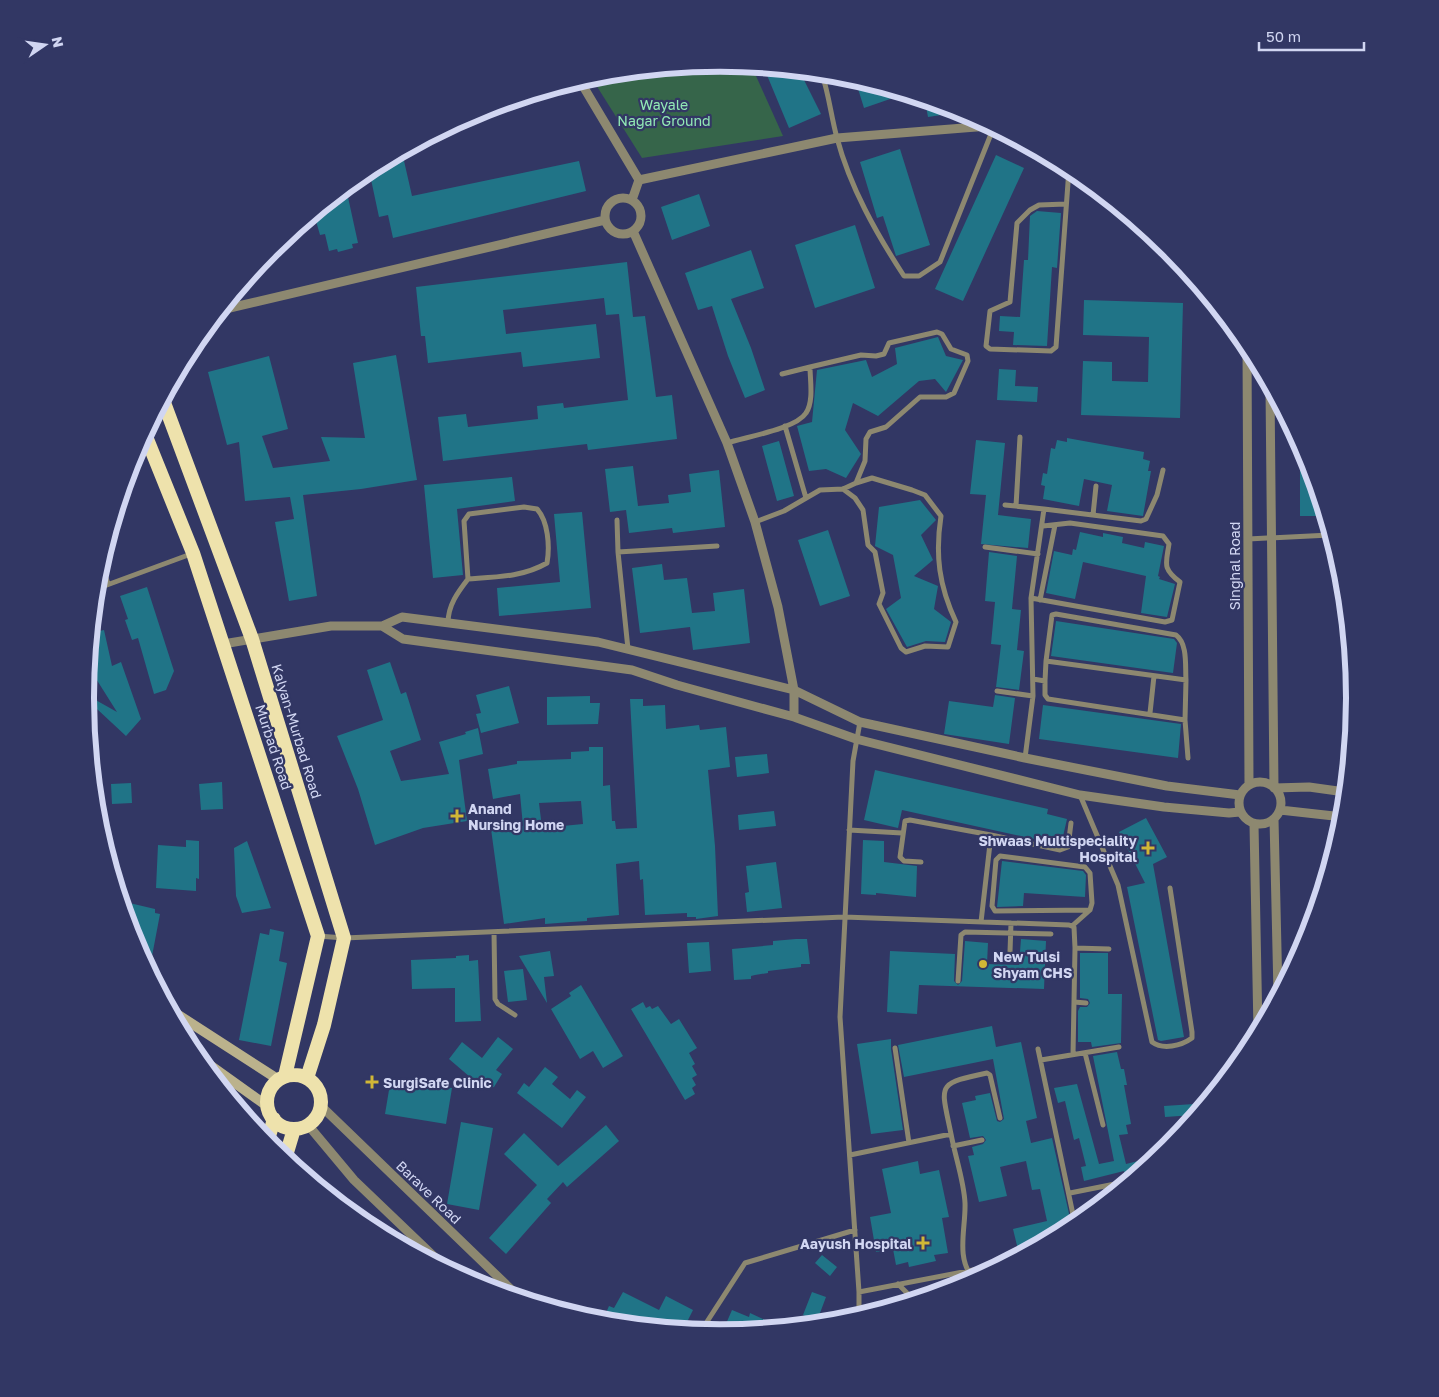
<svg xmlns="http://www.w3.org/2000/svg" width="1439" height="1397" font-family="'Golos Text',sans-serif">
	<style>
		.green { fill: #36654a }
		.building { fill: #207487; fill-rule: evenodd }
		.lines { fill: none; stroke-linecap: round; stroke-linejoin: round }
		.minor { stroke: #8d8870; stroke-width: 5 }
		.tertiary { stroke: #8d8870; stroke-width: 9 }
		.secondary { stroke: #bbb28c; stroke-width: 10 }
		.trunk { stroke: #eee2ac; stroke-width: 14 }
		.poi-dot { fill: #d1b736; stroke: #323764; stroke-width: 2 }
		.labels { text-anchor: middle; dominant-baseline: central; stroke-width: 4.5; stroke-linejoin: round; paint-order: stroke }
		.park-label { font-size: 14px; fill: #92e9b5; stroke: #323764 }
		.street-label { font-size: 14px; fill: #d1d6f2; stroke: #323764 }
		.poi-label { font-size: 14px; font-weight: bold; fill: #d1d6f2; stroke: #323764; text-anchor: start }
		.rim { fill: none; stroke: #d1d6f2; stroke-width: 6 }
	</style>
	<rect width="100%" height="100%" fill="#323764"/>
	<path class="green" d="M719 64 752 67 783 136 642 158 591 77Z"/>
	<path class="building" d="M764 68 800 72 821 114 789 128Z
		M855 79 891 90 893 98 864 108Z
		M925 101 935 104 961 112 928 117Z
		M900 149 930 245 896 256 883 216 877 218 860 162Z
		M402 152 412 196 579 161 586 191 393 238 388 215 379 217 369 170Z
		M996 155 1024 168 963 301 935 289Z
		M346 188 358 243 352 244 353 248 338 252 337 249 329 251 325 234 320 235 314 214Z
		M699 194 710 226 672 240 661 207Z
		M1037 211 1061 213 1057 268 1052 267 1047 346 1013 345 1014 332 999 331 1000 316 1020 317 1024 260H1028L1030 216Z
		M855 225 875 288 815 308 795 245Z
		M751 250 764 288 731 299 751 348 765 390 745 398 728 356 712 306 698 310 685 273Z
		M627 262 633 317 645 316 656 397 672 395 677 439 588 450 587 444 443 461 438 417 466 414 468 427 538 419 537 406 563 403 564 408 628 400 619 314 606 315 604 298 503 310 506 334 596 324 600 358 523 367 521 352 428 363 425 336H421L416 287Z
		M1084 300 1183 303 1180 418 1081 415 1083 361 1112 362V381L1148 382 1149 337 1083 335Z
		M938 337 946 356 963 360 946 392 935 379 919 381 878 416 853 403 845 430 861 454 846 478 826 469 809 471 797 426 812 422 817 370 866 360 872 377 897 364 895 348Z
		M396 355 417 480 361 489 303 495 317 596 289 601 275 522 294 519 290 497 245 501 239 442 227 445 208 372 269 356 288 429 262 436 273 468 330 461 321 437 365 438 353 363Z
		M999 369 1016 370 1015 386 1038 387 1037 402 997 400Z
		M1067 438 1144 452 1143 459 1150 461 1148 471H1151L1143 516 1107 511 1112 485 1084 479 1079 506 1043 499 1045 486 1041 485 1043 473 1047 474 1051 448 1055 449 1057 440 1067 442Z
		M976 440 1005 443 998 515 1031 519 1028 548 981 544 986 495 970 494Z
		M779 441 794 496 777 501 762 446Z
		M1300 445 1306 456 1324 516H1300Z
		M633 466 638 506 669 503 668 495 691 492 689 474 719 470 725 527 673 533 672 528 629 533 626 510 610 512 605 469Z
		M512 477 515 501 457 509 463 575 433 578 424 485Z
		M920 500 936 520 921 535 933 560 914 576 938 586 934 609 951 622 945 642 926 641 907 647 886 609 901 598 893 555 875 546 879 507Z
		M582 512 591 608 499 616 497 588 560 582 554 514Z
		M828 530 850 596 820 606 798 540Z
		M1080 532 1103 537V533L1123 537 1122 543 1144 548 1145 542 1164 546 1158 576 1160 577 1159 579 1175 584 1167 617 1141 613 1146 576 1083 562 1075 599 1046 593 1054 551 1072 555 1073 549 1076 550Z
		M989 552 1017 556 1012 609 1021 610 1017 650 1024 651 1019 690 996 687 1001 645 991 644 995 602 985 601Z
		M662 564 664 580 687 578 692 613 715 611 713 593 744 589 750 643 693 650 690 627 640 633 632 568Z
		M147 587 174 671 166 690 154 694 138 638 132 640 125 620 128 619 120 596Z
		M1056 621 1174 639 1177 643 1173 673 1051 656Z
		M104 630 112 666 121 662 141 719 126 736 97 709 87 726 85 694 117 712 88 666 91 633Z
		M390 662 401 694 406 692 421 740 390 751 401 781 449 774 439 742 466 734 465 732 478 728 483 754 459 760 467 821 423 828 375 845 358 789 337 736 383 720 367 670Z
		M509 686 519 723 481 733 476 714 481 713 476 695Z
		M995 695 1015 698 1009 744 944 734 949 701 993 707Z
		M590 696V703H600L598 724 547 725V697Z
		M630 699H643V706L665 705 666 729 699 725 700 730 726 727 730 767 708 770 715 846 718 916 696 919V917H687V913L645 915 643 879 640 880 639 861 616 864 619 915 587 918V921L571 922 545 924V918L504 924 491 829 523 826 520 794 493 799 488 769 517 764V761L571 759V752L589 751V747H603V786L610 785 612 821H615L616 829 637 828ZM581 801 583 824 542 828 539 803Z
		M1043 705 1181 724 1178 758 1039 739Z
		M767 754 769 773 737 777 735 757Z
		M875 770 1048 809 1047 814 1067 819 1061 845 902 810 898 828 864 820Z
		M222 782 223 809 201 810 199 784Z
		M131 783 132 803 112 804 111 784Z
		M774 811 776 826 739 830 738 815Z
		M1146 818 1167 857 1153 864 1184 1037 1161 1041 1158 1040 1127 887 1145 883 1119 832Z
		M186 840 199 841V879L196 878V891L156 888 158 845 186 847Z
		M863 840 884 841V862L917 866 916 897 876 893V895L861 894Z
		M247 841 271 908 242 913 236 896 234 848Z
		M1002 861 1083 871 1086 875 1085 897 1024 893 1023 906 997 907Z
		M776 862 782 908 747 912 745 893 749 892 746 866Z
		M121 901 155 909V913L160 914 149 972 133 941Z
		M270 929 284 932 279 961 287 963 271 1046 239 1040 260 933 269 935Z
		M796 939H807L810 964H801V967L768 971V973L755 975 751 976V979L734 980 732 949 773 945V941Z
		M1021 939 1046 941 1044 989 919 985 917 1014 887 1012 890 951 955 954 954 981 958 985 962 981 965 941 988 943 987 964 1019 965Z
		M709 942 711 971 689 973 687 943Z
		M550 951 554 976 544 977 547 1003 519 956Z
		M1080 953H1108V994H1122L1121 1043 1092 1047 1091 1042H1078V1011L1080 1007H1087L1090 1003 1088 999 1080 998Z
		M469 955V961L478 960 481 1021 455 1022V988L412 989 411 960 456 958V956Z
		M523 969 527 1000 508 1002 504 971Z
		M581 985 623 1056 603 1068 593 1051 580 1059 551 1009 571 996 569 993Z
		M643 1002 646 1008 650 1006 652 1009 658 1006 671 1024 679 1019 697 1048 689 1053 695 1064 692 1066 697 1075 692 1078 696 1085 692 1088 695 1094 685 1100 631 1009Z
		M992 1026 996 1047 1021 1042 1037 1118 1026 1121 1031 1143 1052 1138 1072 1227 1019 1254 1013 1229 1047 1221 1040 1189 1032 1190 1026 1161 1000 1167 1007 1196 979 1202 968 1156 974 1155 972 1147 983 1144 986 1140 983 1136 970 1138 962 1103 976 1100 975 1096 990 1093 997 1121 1000 1122 1004 1119 993 1059 904 1077 898 1045Z
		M498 1037 513 1049 496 1070 502 1074 494 1087 484 1089 449 1059 462 1042 482 1058Z
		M891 1039V1049L903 1130 871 1134 857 1044Z
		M1117 1052 1121 1069H1124L1127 1085H1124L1131 1124 1126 1125 1128 1134 1119 1135 1126 1164 1158 1156 1127 1181 1124 1171 1084 1181 1081 1167 1086 1166 1079 1138 1074 1140 1065 1101 1058 1103 1054 1088 1077 1084 1099 1164 1114 1161 1093 1056Z
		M545 1067 558 1077 552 1084 570 1099 577 1090 586 1097 562 1128 517 1093 524 1083 529 1087Z
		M391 1078 452 1088 446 1124 385 1114Z
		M1194 1104V1115L1165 1117 1164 1106Z
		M461 1122 493 1128 479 1210 447 1204Z
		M606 1125 619 1141 567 1187 563 1182 547 1199 551 1203 506 1254 489 1238 537 1185 504 1154 524 1133 558 1166Z
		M918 1161 920 1174 939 1170 949 1217 942 1218 948 1253 934 1255 936 1261 909 1267 908 1262 896 1265 893 1249 876 1252 870 1217 891 1213 882 1169Z
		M822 1255 837 1267 830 1276 815 1263Z
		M623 1292 659 1310 666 1296 693 1310 683 1330 602 1322 609 1306 614 1308Z
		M812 1292 826 1297 817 1321 803 1315Z
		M732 1310 749 1317 750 1313 765 1320 761 1329 722 1333Z"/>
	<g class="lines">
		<path class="minor" d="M822 74C829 95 831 116 837 138 850 187 876 233 904 276H919L940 262 993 129
			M1066 204 1039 205 1030 210 1017 223 1010 302 990 311 986 346 990 349 1051 351 1056 347 1069 169
			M782 374 810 367
			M785 426 806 498
			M727 443C745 437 796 429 806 413 814 401 810 380 810 367L861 355 876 356 884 354 889 343 937 332 942 334 951 349 967 355 968 361 954 393 946 397H920L886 427 870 432 866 439 865 461 856 483 843 489 820 490 784 511 755 522
			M843 489 855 498 863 510 868 545 875 552 883 593 879 604 901 648 906 652 925 646 948 647 956 622C939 586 935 555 941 516L925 495 912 490 872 478 856 483
			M1005 505 1044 509
			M1016 506 1020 437
			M1093 515 1096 486
			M617 520 618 552
			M1248 539 1330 535
			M985 547 1038 554
			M101 562 108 584
			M96 589 191 554
			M1031 598 1165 622 1172 620 1180 582C1162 568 1166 564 1169 544L1163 536 1070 523 1043 526
			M1040 600 1055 525
			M448 623C448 605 458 592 468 579 496 577 523 577 547 563 550 546 548 521 537 509L524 507 469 514 464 521 468 579
			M628 649 618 552 717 546
			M1046 661 1052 615 1056 614 1176 635C1188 644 1185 666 1186 680
			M1033 679 1045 681V695L1048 699 1185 720 1186 680 1046 661 1045 681
			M997 691 1033 696
			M1150 713 1154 676
			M1185 720 1188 758
			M1025 758 1033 696 1031 598 1044 509 1141 521 1146 519 1157 495 1163 470
			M1080 795 1118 885 1152 1042C1163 1050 1181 1046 1192 1038V1032L1170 888
			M849 830 902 833
			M921 862 904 861 900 857 905 821 910 820 991 835
			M981 922 991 835 1060 850 1068 847 1071 823
			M1072 926 1090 910 1092 903 1090 873 1085 867 1000 856 996 860 992 906 995 911 1090 910
			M494 932 495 999 498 1004 515 1015
			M318 936 344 938 844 917 1069 925 1074 927 1075 948
			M1010 952 1011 923
			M958 981 961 935 965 932 1051 934
			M1074 1002 1086 1003
			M895 1048 909 1143
			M1038 1049 1075 1224
			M1085 1053 1103 1125
			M1073 1055 1075 948 1109 949
			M1041 1060 1119 1047
			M951 1134C941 1084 935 1084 987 1073L990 1075 1000 1118
			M953 1146 982 1140
			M850 1155 951 1134C955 1156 964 1181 965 1203 966 1228 955 1259 974 1279
			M1070 1193 1120 1183
			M898 1284 914 1300
			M859 1292 999 1265
			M859 1316V1292L840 1017 853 761 860 722
			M701 1331 745 1263 855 1230"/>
		<path class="tertiary" d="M580 81 639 180
			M605 216a18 18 0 1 1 36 0a18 18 0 1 1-36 0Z
			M632 200 639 180 837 138 989 126
			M633 231 727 443 755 522 778 607 794 690V717
			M221 310 605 220
			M1247 346 1249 785
			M1270 389 1274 788 1309 787 1345 792
			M382 626 403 639 632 670 677 685 794 717 856 739 1080 795 1164 807 1229 813 1240 812
			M223 644 331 626H382L402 617 598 642 794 690 860 722 1025 758 1167 786 1240 795
			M1239 803a21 21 0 1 1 42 0a21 21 0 1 1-42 0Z
			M1280 810 1343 817
			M1274 819 1278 994
			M1254 824 1258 1031
			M320 1105 520 1298
			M308 1125 354 1180 447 1269"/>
		<path class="secondary" d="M169 1009 279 1080
			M193 1053 267 1106"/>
		<path class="trunk" d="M163 400 252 639 344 938 324 1025 307 1078
			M145 434 193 553 318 936 285 1076
			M267 1102a27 27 0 1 1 54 0a27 27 0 1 1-54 0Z
			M267 1143 274 1119
			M285 1159 294 1129"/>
	</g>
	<g class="poi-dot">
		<path d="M454.5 808.5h5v5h5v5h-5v5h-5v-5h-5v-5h5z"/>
		<path d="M1145.5 840.5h5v5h5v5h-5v5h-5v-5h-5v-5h5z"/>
		<circle cx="983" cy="964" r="5"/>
		<path d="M369.5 1074.5h5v5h5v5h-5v5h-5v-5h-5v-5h5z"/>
		<path d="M920.5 1235.5h5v5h5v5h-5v5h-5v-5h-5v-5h5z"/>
	</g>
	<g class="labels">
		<g class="park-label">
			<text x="664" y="104">Wayale<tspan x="664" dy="16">Nagar Ground</tspan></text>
		</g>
		<g class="street-label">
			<text transform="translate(1234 566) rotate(-90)">Singhal Road</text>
			<text transform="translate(297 731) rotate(73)">Kalyan-Murbad Road</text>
			<text transform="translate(274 747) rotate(72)">Murbad Road</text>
			<text transform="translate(429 1192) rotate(44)">Barave Road</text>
		</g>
		<g class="poi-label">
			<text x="468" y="808">Anand<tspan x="468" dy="16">Nursing Home</tspan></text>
			<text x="1137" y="840" text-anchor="end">Shwaas Multispeciality<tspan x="1137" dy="16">Hospital</tspan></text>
			<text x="993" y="956">New Tulsi<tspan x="993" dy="16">Shyam CHS</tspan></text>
			<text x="383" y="1082">SurgiSafe Clinic</text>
			<text x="912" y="1243" text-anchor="end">Aayush Hospital</text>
		</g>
	</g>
	<path d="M0 0H1439V1397H0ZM94 698a626 626 0 1 1 1252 0a626 626 0 1 1-1252 0Z" fill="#323764" fill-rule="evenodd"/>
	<path class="rim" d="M94 698a626 626 0 1 1 1252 0a626 626 0 1 1-1252 0Z"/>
	<g transform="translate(45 45) rotate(77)" stroke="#323764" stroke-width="4" paint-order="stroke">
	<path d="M0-4L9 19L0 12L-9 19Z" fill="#d1d6f2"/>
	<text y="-8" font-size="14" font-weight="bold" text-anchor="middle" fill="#d1d6f2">N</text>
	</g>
	<path d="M1259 42v8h105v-8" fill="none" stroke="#d1d6f2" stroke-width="2.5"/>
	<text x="1266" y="42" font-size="15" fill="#d1d6f2" stroke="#323764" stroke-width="4" paint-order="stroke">50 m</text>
</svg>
